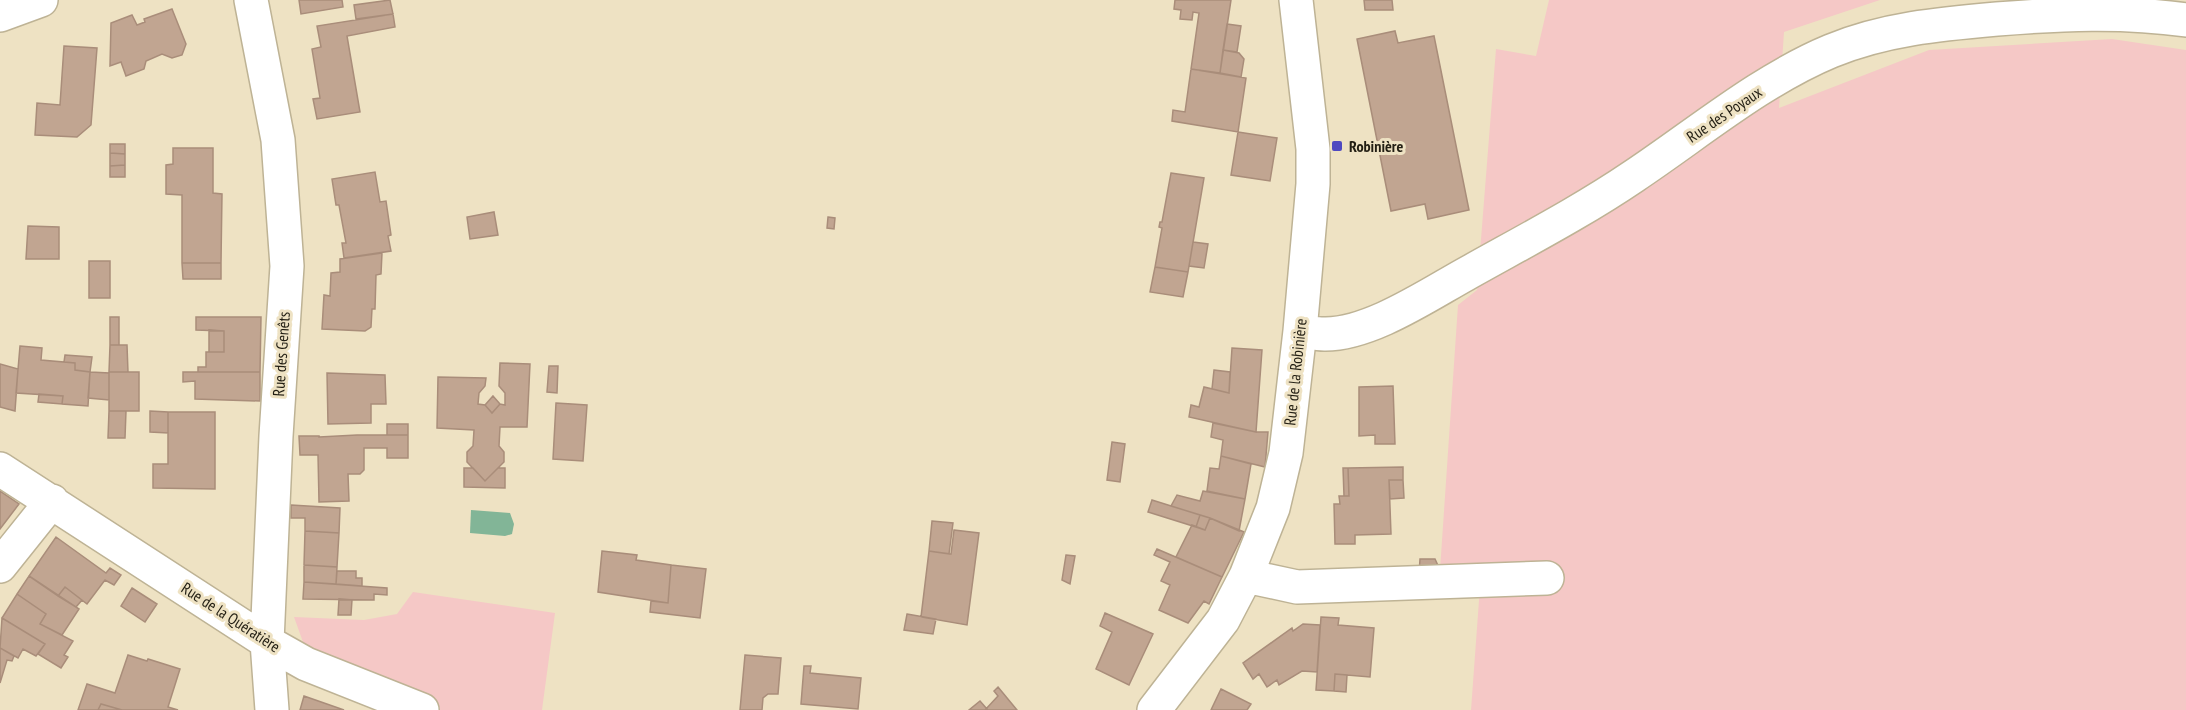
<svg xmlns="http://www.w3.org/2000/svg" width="2186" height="710" font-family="'PT Sans Narrow',sans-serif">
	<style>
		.green { fill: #f5c8c6 }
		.water { fill: #82b597 }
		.building { fill: #c1a591; stroke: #a98d7a; stroke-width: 1.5 }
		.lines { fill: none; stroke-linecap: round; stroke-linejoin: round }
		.minor-casing { stroke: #beb395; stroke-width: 36 }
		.minor { stroke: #fff; stroke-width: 33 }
		.poi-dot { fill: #4f49c0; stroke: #eee2c3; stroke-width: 2 }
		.labels { text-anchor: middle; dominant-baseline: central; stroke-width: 6; stroke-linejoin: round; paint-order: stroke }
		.street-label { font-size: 16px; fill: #221e13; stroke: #eee2c3 }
		.poi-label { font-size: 16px; font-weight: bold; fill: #221e13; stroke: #eee2c3; text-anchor: start }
	</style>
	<rect width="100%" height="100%" fill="#eee2c3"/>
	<path class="green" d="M1549 0H1880L1784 32 1779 108 1929 50 2112 39 2186 50V710H1471L1481 573 1440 570 1458 305 1477 290 1496 49 1536 56Z
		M413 592 555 613 542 710H422L312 667 294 617 364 620 397 614Z"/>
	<path class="water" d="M471 510 510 513 514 524 512 534 505 536 470 533Z"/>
	<path class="building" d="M299 0H342L343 7 301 14Z
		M390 0 393 14 356 19 354 5Z
		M1175 0H1231L1220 73 1191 69 1199 13 1193 12 1192 20 1180 19 1181 10 1174 9Z
		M1364 0H1392L1393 10H1365Z
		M172 9 186 44 182 55 172 58 162 54 146 61 144 69 126 76 121 62 110 66 111 23 132 15 137 25 145 22 144 19Z
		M393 14 395 27 347 36 360 112 317 119 313 99 320 98 312 49 321 47 317 26Z
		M1227 24 1241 26 1237 52 1223 50Z
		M1395 31 1398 43 1434 36 1469 210 1428 219 1425 204 1391 211 1357 39Z
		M64 46 97 48 91 125 77 137 35 135 37 103 60 105Z
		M1223 50 1239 53 1244 59 1241 77 1220 73Z
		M1191 69 1246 78 1238 132 1172 121 1173 110 1185 112Z
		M1238 132 1277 138 1270 181 1231 175Z
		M110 144H125V154L110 153Z
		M173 148H213V193L222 194 221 263H182V195L166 194V165L173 164Z
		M110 153 125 154V165L110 166Z
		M125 165V177H110V166Z
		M375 172 380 202 386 201 391 235 388 236 391 251 344 258 342 243H346L339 205H336L332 179Z
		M1171 173 1204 178 1188 272 1155 267 1162 228 1159 227 1160 222H1162Z
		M494 212 498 235 470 239 467 217Z
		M828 217 835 218 834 229 827 228Z
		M28 226 59 227V259H26Z
		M1193 242 1208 244 1204 268 1189 266Z
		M382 253 381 274 376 275 375 309H372L371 327 365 331 322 329 324 295 330 296 331 273 340 272V259Z
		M89 261H110V298H89Z
		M182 263H221V279H183Z
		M1155 267 1188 272 1183 297 1150 292Z
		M110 317H119V345H110Z
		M196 317H261L260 372H198V367H206V352H224V331L196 330Z
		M209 330 224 331V352H209Z
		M110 345H127L128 372H109Z
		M20 346 42 348 41 360 75 363V370L90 372 88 406 62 404 63 396 16 393Z
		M1232 348 1262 350 1256 432 1189 417 1191 405 1199 407 1204 387 1229 393Z
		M65 355 92 357 90 372 75 370V363L64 362Z
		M500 363 530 364 527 427H500L499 446 504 452V462L485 481 467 462V452L473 446 474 430 437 428 438 377 486 378 485 386 479 393 478 404 485 405 492 413 500 404 505 405V393L499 386Z
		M0 364 18 369 15 411 0 407Z
		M549 366H558L557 393 547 392Z
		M1214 370 1230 372 1229 393 1212 389Z
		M90 372 109 373V400L88 398Z
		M109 372H139V411H109Z
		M183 372H260V401L195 399V381L183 382Z
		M327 373 385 375 386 404H371V423L328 424Z
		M1393 386 1395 444H1375V435L1359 436V387Z
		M39 394 63 396 62 404 38 402Z
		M493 396 500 404 492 413 485 405Z
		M556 403 587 405 583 461 553 459Z
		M109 411H126L125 438H108Z
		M150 411 168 412V433L150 432Z
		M168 412H215V489L153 488V464H168Z
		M1213 423 1256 432H1268L1265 467 1221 456 1223 440 1211 437Z
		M387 424H408V435H387Z
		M357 435H408V458H387V448H364V470L360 474H348L349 501 319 502 318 455H300L299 436H319V437Z
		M1112 442 1125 444 1120 482 1107 480Z
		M1221 456 1251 464 1245 499 1207 491 1210 468 1219 469Z
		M1403 467V480H1389L1391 534 1355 535V544H1335L1334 504H1340L1339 496H1349L1348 468Z
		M464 468H473L485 481 498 468H505V488L464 487Z
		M1343 468H1348L1349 496H1344Z
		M1389 480H1403L1404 498 1390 499Z
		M0 491 19 504 0 529Z
		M1203 491 1245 499 1239 531 1210 518 1171 506 1177 495 1200 501Z
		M1152 500 1200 515 1196 527 1148 512Z
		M291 505 340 508 339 533 305 531V518H291Z
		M1200 515 1210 518 1205 530 1196 527Z
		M1210 518 1244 532 1222 577 1176 557 1192 525 1205 530Z
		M932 521 953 523 949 554 929 551Z
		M954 530 979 533 967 625 921 617 929 551 951 554Z
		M305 531 339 533 337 567 304 565Z
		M56 537 106 573 110 568 121 575 114 585 105 580 87 604 65 587 58 596 29 576Z
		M1157 549 1222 577 1209 604 1204 601 1188 623 1159 610 1170 585 1161 581 1170 562 1154 555Z
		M602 551 637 555 636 560 671 565 668 603 598 592Z
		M1066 555 1075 556 1070 584 1062 580Z
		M1420 559H1435L1440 570 1419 575Z
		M304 565 337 567 336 584 304 582Z
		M671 565 706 569 700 618 650 612 651 601 668 603Z
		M337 571H356V578H362V586L336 584Z
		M29 576 79 609 62 635 40 624 46 614 17 594Z
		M304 582 387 588V595L374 594V600L303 599Z
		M65 587 82 600 76 607 58 596Z
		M132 588 157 604 145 622 121 606Z
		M17 594 46 614 40 624 73 641 64 655 68 657 61 668 38 654 45 644 2 618Z
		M339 599 352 600 351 615H338Z
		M1105 613 1153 634 1129 685 1096 669 1112 632 1100 626Z
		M907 614 936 619 933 634 904 630Z
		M1321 617 1339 618 1338 625 1374 628 1370 677 1335 674 1334 691 1316 690Z
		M2 618 45 644 36 656 23 649 18 658 0 648Z
		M1303 624 1320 625 1317 672 1302 671 1279 685 1277 680 1267 687 1259 674 1253 679 1243 663 1292 628 1293 631Z
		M0 648 14 656 12 661 7 660 0 683Z
		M128 655 147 661 148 659 180 669 168 707 178 710H122L101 704 98 710H78L87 684 115 693Z
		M745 655 781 658 778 694H768L763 698 762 710H740Z
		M804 666H811L810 673 861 678 858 709 801 704Z
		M1335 674 1347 675 1346 692 1334 691Z
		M998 687 1017 710H985L998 696 994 691Z
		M1221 689 1251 704 1247 710H1211Z
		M304 696 344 710H300Z
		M980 701 987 709 985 710H969Z
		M101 704 122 710H98Z"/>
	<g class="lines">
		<g class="minor-casing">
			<path id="minor" d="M251 0 278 140 287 266 276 436 267 642 272 710
				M0 15 41 0
				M1300 331C1308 332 1317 334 1324 334 1369 335 1428 295 1466 274 1523 242 1581 212 1634 176 1697 134 1761 80 1831 51 1884 29 1940 24 1997 19 2061 14 2122 11 2186 20
				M0 469 267 642 306 664 422 710
				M0 566 52 501
				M1246 576 1297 587 1547 578
				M1154 710 1223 620 1246 576 1273 508 1286 453 1300 331 1313 184V149L1296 0"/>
		</g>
		<use href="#minor" class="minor"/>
	</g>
	<rect class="poi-dot" x="1331" y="140" width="12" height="12" rx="3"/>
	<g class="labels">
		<g class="street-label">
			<text transform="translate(1724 114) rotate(-34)">Rue des Poyaux</text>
			<text transform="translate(281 354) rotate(-86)">Rue des Genêts</text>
			<text transform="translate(1295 372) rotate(-84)">Rue de la Robinière</text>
			<text transform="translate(231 617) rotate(33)">Rue de la Quératière</text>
		</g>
		<g class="poi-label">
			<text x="1349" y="146">Robinière</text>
		</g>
	</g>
</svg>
